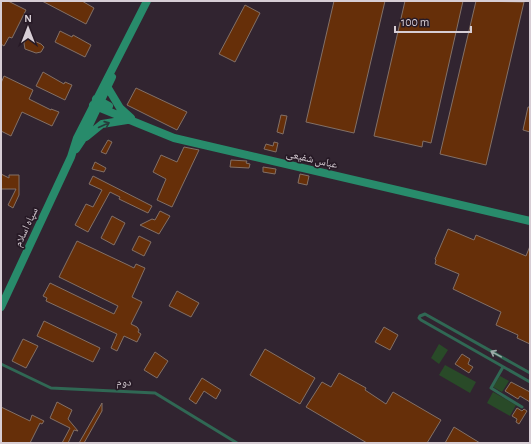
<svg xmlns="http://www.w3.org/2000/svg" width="531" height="444" font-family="'Alegreya Sans','Noto Naskh Arabic',sans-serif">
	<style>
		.green { fill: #294a28 }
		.building { fill: #662f09; stroke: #837066 }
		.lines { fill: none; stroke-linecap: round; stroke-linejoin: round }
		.lane { stroke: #306854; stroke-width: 3 }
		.secondary { stroke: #288b6b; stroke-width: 8 }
		.oneway { stroke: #273c3b }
		.oneway2 { stroke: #9daaa8 }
		.labels { text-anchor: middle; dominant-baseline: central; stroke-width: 3.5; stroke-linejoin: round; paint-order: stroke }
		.street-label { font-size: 11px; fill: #d7ced5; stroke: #271a26 }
	</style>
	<rect width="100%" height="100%" fill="#312430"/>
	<path class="green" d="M439 344 448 350 439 364 431 358Z
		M445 365 476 382 470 393 439 375Z
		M500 376 509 381 502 392 493 387Z
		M493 392 516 405 510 416 487 403Z"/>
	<path class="building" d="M1 1H8L26 10 12 38 9 37 4 46 1 44Z
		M42 1H82L94 8 86 24Z
		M334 1H385L354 133 306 122Z
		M405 1H463L431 143 423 141 422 147 374 136Z
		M476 1 524 2 486 165 440 154Z
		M245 5 260 13 235 62 219 54Z
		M60 31 72 37 73 35 91 45 85 57 55 42Z
		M27 38 41 44 44 47 41 52 36 53 25 49 24 43Z
		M43 72 64 84 65 82 72 85 65 100 36 86Z
		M4 76 33 90 29 99 51 110V109L59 112 52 126 22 112 11 136 1 131V83Z
		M136 88 187 112 177 130 127 105Z
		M528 107H530V132L523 130Z
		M281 115 287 116 283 134 277 132Z
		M108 140 112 142 106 154 101 152Z
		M274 142 278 143 276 152 264 149 266 144 273 146Z
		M184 147 199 150 172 207 157 200 166 179 153 172 161 155 177 162Z
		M231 160 247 161 246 163 250 164 249 168 230 167Z
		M95 162 106 168 104 172 92 169Z
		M263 167 276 169 275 174 263 172Z
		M1 174 9 178V175H19V195L13 208 8 205 16 189H1Z
		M300 174 309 176 307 185 298 183Z
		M93 176 152 206 148 213 119 199 120 197 110 192 88 232 75 225 86 204 93 207 102 190 89 184Z
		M160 211 170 216 159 234 140 225 152 219 155 220Z
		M112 216 125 223 114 245 101 238Z
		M448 229 474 240 476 235 526 256 530 246V344L517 338 518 335 496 325 501 312 453 289 459 274 435 264 436 260 435 259Z
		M139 236 151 242 144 256 132 250Z
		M77 241 128 265 134 268 136 264 145 268 132 297 142 302 131 324 137 327 139 330 138 332 141 334 137 342 124 336 117 351 111 348 117 334 46 301 47 298 43 296 50 283 114 314 118 306 59 277Z
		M177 291 199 303 191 317 169 306Z
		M44 321 100 348 93 362 37 336Z
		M384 327 398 335 390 350 375 342Z
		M23 339 38 346 26 368 12 361Z
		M265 349 315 378 300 404 250 375Z
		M155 352 168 361 157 378 144 370Z
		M462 354 470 359 468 364 473 367 469 373 455 364Z
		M339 373 366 388 365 390 386 404 393 392 441 420 427 443H367L306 407 322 382 331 387Z
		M202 378 221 390 216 399 204 391 196 404 189 399Z
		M511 382 530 392V402L520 396 518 399 505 391Z
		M57 402 72 410 68 419 78 431 74 430 68 443H62L70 428 50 418Z
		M102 403V411L84 443H79Z
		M1 407 30 421 32 415 44 421 42 424 40 423 30 443H1Z
		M517 408 522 411 524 409 527 411 519 424 516 422 517 419 512 416Z
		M454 427 480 443H445Z"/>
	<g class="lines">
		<path class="lane" d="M1 364 51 388 155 393 237 443
			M503 367 491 388 522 407
			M530 373 425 314 420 316 419 318 421 320 530 382"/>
		<path class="secondary" d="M108 88 120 108 131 118
			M96 99 109 106
			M93 105 174 138 530 221
			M86 137 102 124 127 120
			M76 149 82 140 112 77
			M1 307 71 157 77 138 147 1"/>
	</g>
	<defs><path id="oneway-shaft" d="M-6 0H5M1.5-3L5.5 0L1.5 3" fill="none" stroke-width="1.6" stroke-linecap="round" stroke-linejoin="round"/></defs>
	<use class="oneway" href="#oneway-shaft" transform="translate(104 125) rotate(-24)"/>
	<use class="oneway2" href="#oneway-shaft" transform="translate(496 354) rotate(-151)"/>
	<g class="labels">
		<g class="street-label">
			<text transform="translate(312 159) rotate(13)">عباس شفیعی</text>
			<text transform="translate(26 227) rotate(-65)">سپاه اسلام</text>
			<text transform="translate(124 382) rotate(2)">دوم</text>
		</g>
	</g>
	<rect width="531" height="444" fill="none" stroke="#d7ced5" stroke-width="4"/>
	<g transform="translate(28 28)" stroke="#271a26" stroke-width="3" paint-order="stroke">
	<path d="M0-3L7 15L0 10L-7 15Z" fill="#d7ced5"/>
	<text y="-6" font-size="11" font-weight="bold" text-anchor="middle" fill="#d7ced5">N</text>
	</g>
	<path d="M395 26v6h76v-6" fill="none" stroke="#d7ced5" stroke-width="2"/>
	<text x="401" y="26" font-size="12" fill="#d7ced5" stroke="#271a26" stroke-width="3" paint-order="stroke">100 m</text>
</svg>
